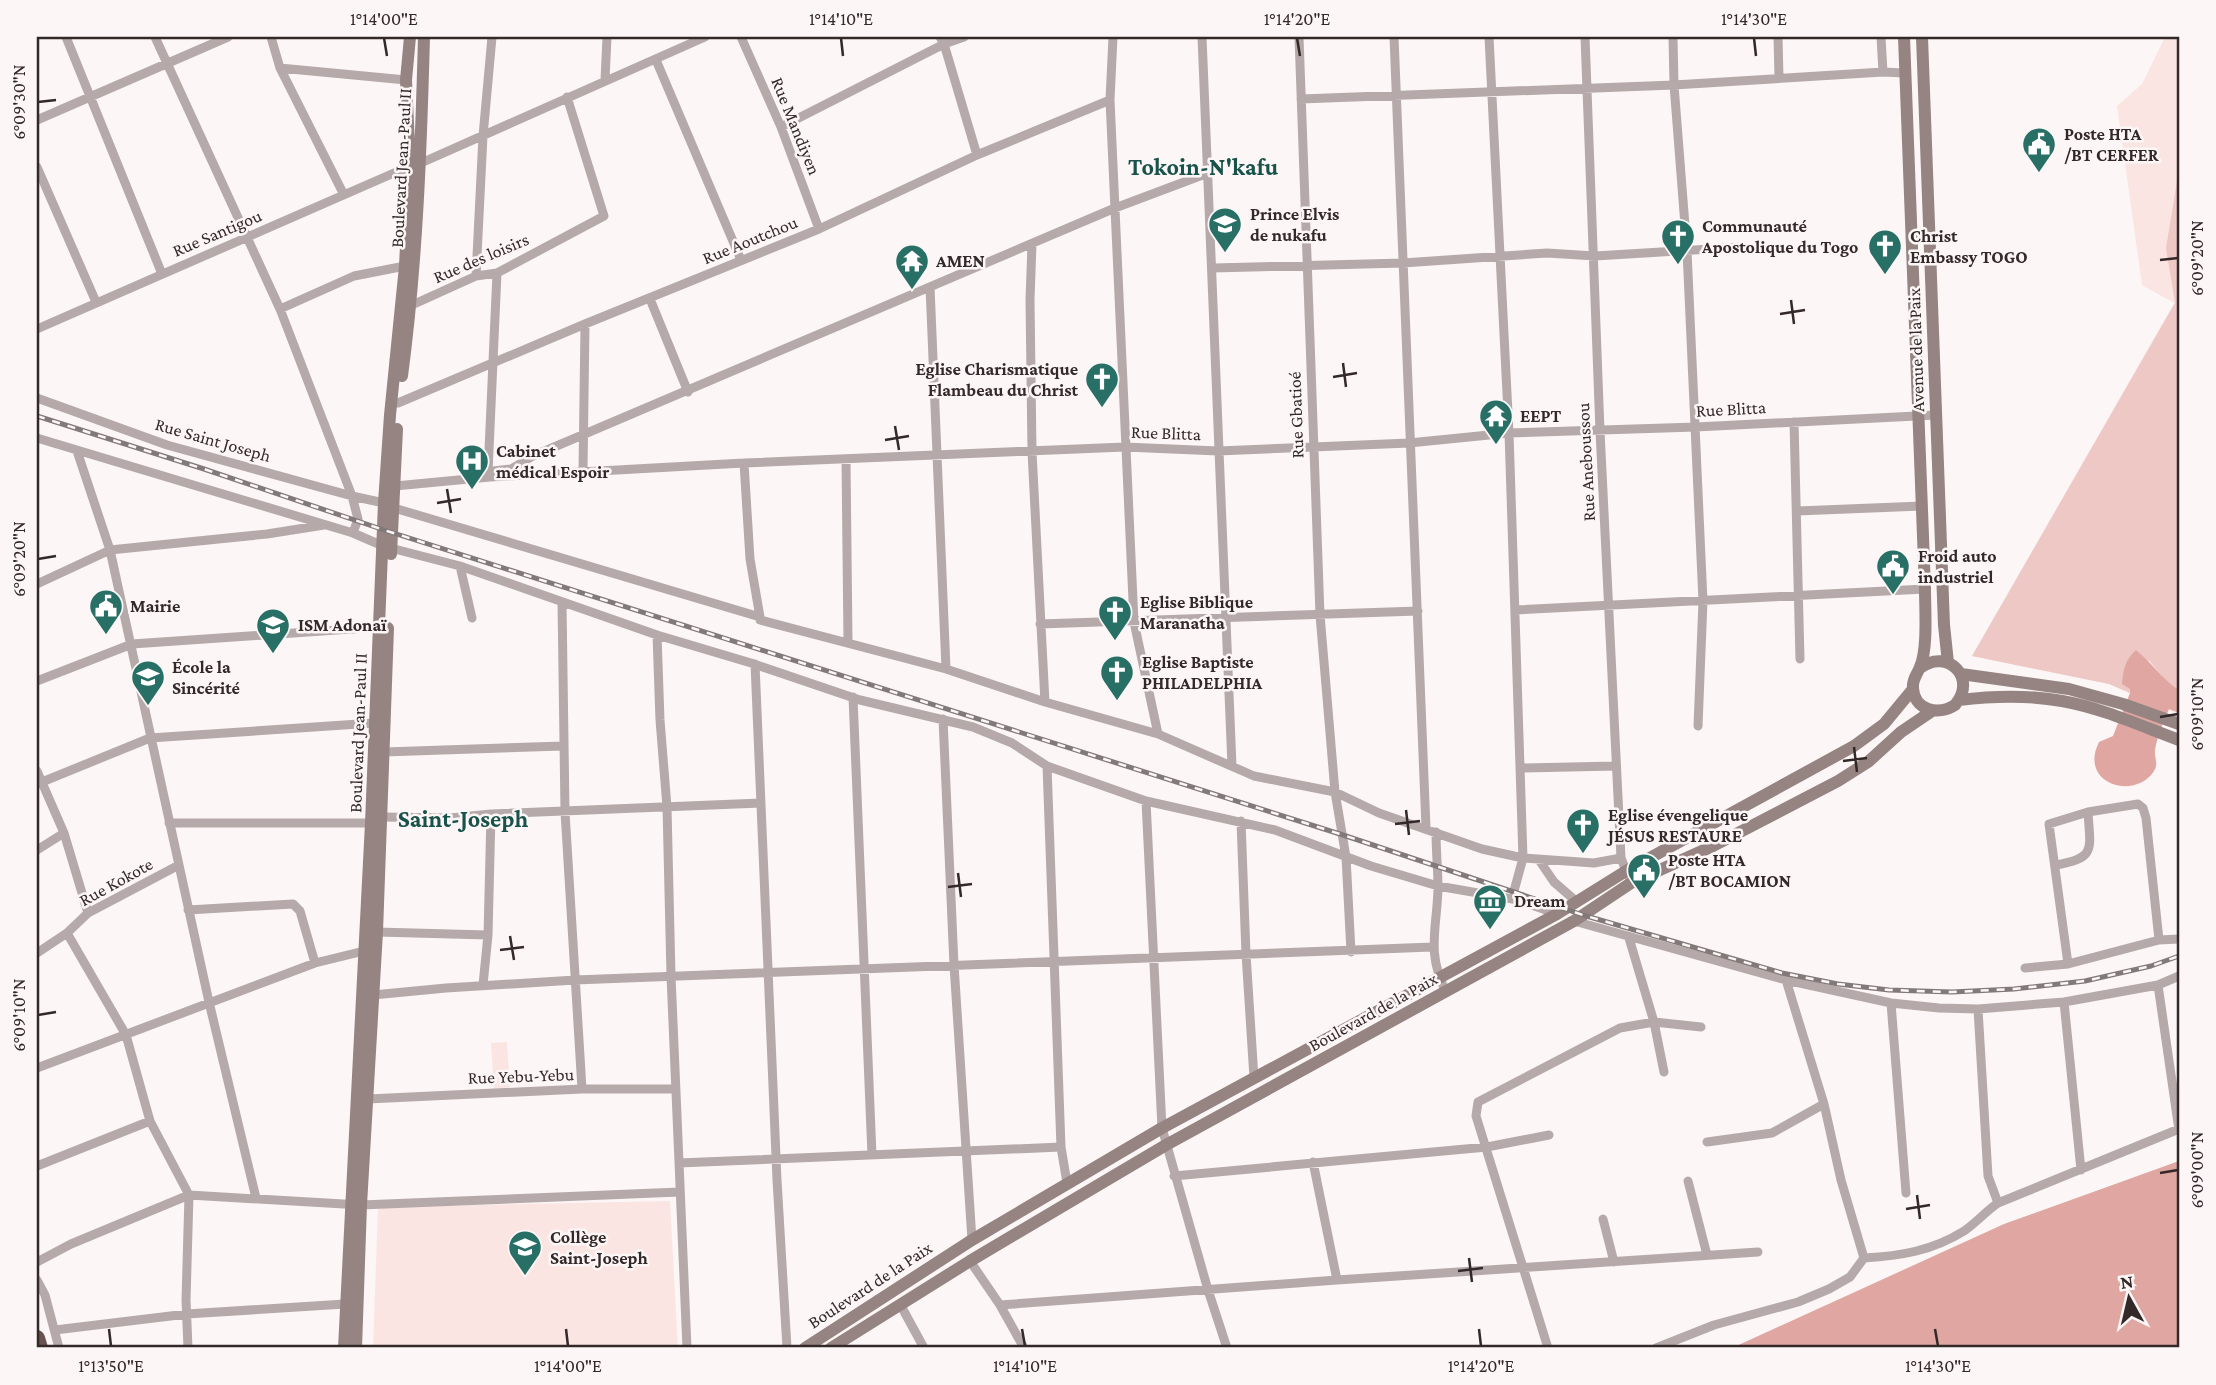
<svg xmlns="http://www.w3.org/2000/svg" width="2216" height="1385" font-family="'Crimson Pro',serif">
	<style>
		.built { fill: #fbe5e3 }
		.green { fill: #edc8c5 }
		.water { fill: #e0a6a2 }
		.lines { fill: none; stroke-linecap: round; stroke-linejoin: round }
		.street { stroke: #b5aaa9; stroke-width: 9 }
		.secondary { stroke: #958482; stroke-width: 12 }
		.highway { stroke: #695351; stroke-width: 16 }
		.rail-casing { stroke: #827a79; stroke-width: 5 }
		.rail { stroke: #fcf7f6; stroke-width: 2.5; stroke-dasharray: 8; stroke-linecap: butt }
		.ticks { fill: none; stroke: #332928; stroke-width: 2.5 }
		.labels { text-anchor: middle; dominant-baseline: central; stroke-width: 5; stroke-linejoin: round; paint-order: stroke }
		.street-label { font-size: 18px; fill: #332928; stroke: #fcf7f6 }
		.poi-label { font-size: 18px; font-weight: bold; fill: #332928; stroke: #fcf7f6; text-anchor: start }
		.district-label { font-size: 24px; font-weight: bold; fill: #19524a; stroke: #fcf7f6 }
		.neatline { fill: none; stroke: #332928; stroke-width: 2.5 }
		.ticks-label { font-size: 18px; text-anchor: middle; fill: #332928 }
	</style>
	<rect width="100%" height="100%" fill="#fcf7f6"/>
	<path class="built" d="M2165 37H2179V715L2109 684 1972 656 2174 303 2142 285 2117 106 2142 84Z
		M507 1042 510 1087 494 1089 491 1043Z
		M670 1201 678 1348H373L378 1207Z"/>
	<path class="green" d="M2179 169V690L2166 681 2149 660 2130 689V693L2109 684 1972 656 2175 303 2166 248Z"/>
	<path class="water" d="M2136 650C2152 663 2162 679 2179 690V713L2169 709C2164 721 2157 737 2155 750 2154 758 2159 763 2154 771 2135 801 2078 784 2099 742L2113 736 2130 693V689L2122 684C2123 670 2125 660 2136 650Z
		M2179 1161V1348H1732L2004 1224Z"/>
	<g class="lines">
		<path class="street" d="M66 37 162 274
			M155 37 280 309 352 496 358 519 353 533
			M271 37 280 68 344 195
			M741 37 781 127 819 229
			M940 37 944 44 977 155
			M1113 37 1110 100 1134 622 1158 734
			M1202 37 1232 766
			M1299 37 1320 615 1335 792 1346 857 1351 952
			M1394 37 1426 828
			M1489 37 1509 433 1523 858 1514 891 1518 900
			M1585 37 1600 431 1621 858 1628 876
			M1673 37 1674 85 1687 251 1703 601 1698 726
			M1778 37 1779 78
			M1881 37 1883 72
			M656 60 741 260
			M280 68 406 80
			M605 80 607 37
			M1301 99 1674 85 1883 72 1904 73
			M37 120 228 37
			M781 127 944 44 964 37
			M37 167 96 302
			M1032 244 1030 300 1032 452 1045 702
			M1213 268 1403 263 1547 253 1595 256 1744 247
			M476 276 483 136 492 37
			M930 287 946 669
			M650 299 688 392
			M412 305 476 276 497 273 604 216 567 97
			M280 309 354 276 405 266
			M37 329 410 166 421 163 705 37
			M37 398 167 445 352 496 384 503 390 501
			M398 403 585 324 819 229 977 155 1110 100
			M1794 422 1800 659
			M37 438 353 533 383 546 460 566 657 635 751 663 860 700 973 727 1012 743 1047 766 1146 801 1275 830 1371 866 1438 886 1518 900 1557 914
			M77 451 110 550 209 1002 256 1198
			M846 460 848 642
			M744 463 750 559 760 617
			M493 471 511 469 533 456 1115 208 1208 173
			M583 471 585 324
			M490 477 488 472 497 273
			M395 486 490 477 744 463 1125 447 1218 451 1313 447 1409 443 1509 433 1696 427 1936 415
			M394 508 760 617V620L946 669 1045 702 1158 734 1254 776 1335 792 1379 813 1482 849 1523 858 1594 863 1621 858
			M1797 511 1922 506
			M460 566 472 618
			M37 584 110 550 267 534 324 525
			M562 602 565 812 582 1089
			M1515 610 1925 589
			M1040 624 1418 611
			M657 635 660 720 667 807 671 976 687 1348
			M755 664 777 1180 787 1348
			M37 681 132 644 380 627
			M853 697 872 1155
			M943 719 954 965 972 1240
			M384 752 563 746
			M1047 766 1061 1147 1067 1183
			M1520 768 1616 766
			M37 771 64 833 88 913
			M37 784 150 738 374 723
			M1146 801 1162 1128 1208 1290 1227 1348
			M381 817 450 818 491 814 761 803
			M1241 821 1246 954 1254 1078
			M169 823H371
			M1436 832C1436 851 1438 870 1438 888 1437 929 1426 952 1446 992
			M37 850 64 833
			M1539 860 1554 882 1577 902
			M2056 865C2097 858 2090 849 2088 812
			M188 910 293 904 300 911 315 963
			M1574 921 1786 980 1891 1003 1939 1008 1978 1009 2064 1002 2158 985 2179 976
			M377 932 488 935
			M67 933 126 1035 150 1121 189 1195 186 1300 188 1348
			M1629 938 1654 1022 1664 1072
			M37 953 67 933 88 913 179 865
			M2068 964 2049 824 2088 812 2138 804 2143 808 2146 818 2159 940
			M2025 968 2068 964 2159 940 2179 939
			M1786 980 1824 1104 1841 1180 1864 1258
			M483 985 488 935 491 814
			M2158 985 2179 1130
			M373 995 446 988 575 980 1432 947
			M2064 1002 2081 1170
			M1891 1003 1906 1193
			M1978 1009 1988 1176 1998 1203
			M37 1068 315 963 364 951
			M368 1099 582 1089H676
			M1707 1142 1772 1133 1824 1104
			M1313 1162 1337 1280
			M679 1163 1061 1147
			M37 1166 150 1121
			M1174 1176 1487 1147 1549 1135
			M1688 1181 1707 1255
			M1603 1219 1614 1262
			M970 1261 1000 1305 1024 1348
			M37 1262 71 1244 189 1195 361 1205 680 1192
			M37 1280 45 1295 59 1348
			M900 1304 924 1348
			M1000 1305 1337 1280 1758 1252
			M55 1330 187 1314 345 1304
			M1548 1348 1476 1116 1478 1102 1620 1028 1654 1022 1701 1027
			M1656 1348 1714 1325 1798 1302 1829 1289 1850 1277 1864 1258C1900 1256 1932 1251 1964 1231 1976 1223 1986 1211 1998 1203L2179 1129"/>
		<path class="secondary" d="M1904 37 1925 589C1925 609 1928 649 1920 667 1917 675 1912 679 1913 688 1914 710 1938 716 1955 705 1978 679 1948 647 1920 668
			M1922 37 1944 625 1948 663
			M402 376C417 263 421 150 424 37
			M391 554 397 429
			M1961 674 2069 689 2123 704 2179 724
			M1959 700C1992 696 2029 695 2062 701 2102 708 2141 726 2179 740
			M344 1348 371 823 384 503 390 415 405 266 410 166 406 80 410 37
			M356 1348 361 1205 377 932 388 628
			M805 1348 972 1240 1162 1128 1557 914 1626 871 1854 746 1884 724 1913 689
			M831 1348 970 1261 1166 1145 1574 921 1631 883 1713 846 1838 781 1868 762 1901 732 1932 711"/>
		<path class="highway" d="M37 1338 40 1348"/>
		<g class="rail-casing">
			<path id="rail" d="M37 416 204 469 384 530 1343 835 1583 915 1782 973 1838 984 1889 990 1952 992 2014 989 2085 981 2151 966 2179 956"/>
		</g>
		<use href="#rail" class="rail"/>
	</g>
	<path class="ticks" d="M384 38 387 56M841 38 843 56M1297 38 1300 56M1754 38 1756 56M38 102 56 100M2160 260 2178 258M1791 300 1794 324M1780 314 1805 310M1343 363 1346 387M1333 377 1357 373M895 426 899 450M885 440 909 436M447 489 451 513M437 503 461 499M38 559 56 556M2160 717 2178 714M1854 747 1857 772M1843 761 1867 758M1406 810 1409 835M1395 824 1420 821M958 873 961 897M948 887 972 884M510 936 514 960M500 950 524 947M38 1015 56 1012M2160 1173 2178 1170M1917 1195 1920 1219M1906 1209 1930 1205M1469 1258 1472 1282M1458 1271 1483 1268M109 1329 111 1346M566 1329 568 1346M1022 1329 1025 1346M1479 1329 1481 1346M1935 1329 1938 1346"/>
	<defs>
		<g id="civic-pin" transform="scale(1.75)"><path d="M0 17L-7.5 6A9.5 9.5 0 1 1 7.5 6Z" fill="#286f65" stroke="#fcf7f6"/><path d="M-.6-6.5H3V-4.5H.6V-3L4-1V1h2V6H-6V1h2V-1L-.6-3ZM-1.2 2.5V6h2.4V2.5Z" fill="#fff"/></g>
		<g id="university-pin" transform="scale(1.75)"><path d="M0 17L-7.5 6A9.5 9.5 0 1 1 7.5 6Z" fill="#286f65" stroke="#fcf7f6"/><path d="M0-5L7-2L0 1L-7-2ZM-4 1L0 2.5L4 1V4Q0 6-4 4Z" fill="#fff"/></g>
		<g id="church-pin" transform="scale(1.75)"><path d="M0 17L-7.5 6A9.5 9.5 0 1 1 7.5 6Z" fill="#286f65" stroke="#fcf7f6"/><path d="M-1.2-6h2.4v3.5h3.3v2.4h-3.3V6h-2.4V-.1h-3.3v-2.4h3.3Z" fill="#fff"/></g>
		<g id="temple-pin" transform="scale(1.75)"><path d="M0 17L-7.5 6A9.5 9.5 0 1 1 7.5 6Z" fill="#286f65" stroke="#fcf7f6"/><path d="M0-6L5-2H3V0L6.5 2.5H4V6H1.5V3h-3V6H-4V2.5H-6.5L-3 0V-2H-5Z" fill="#fff"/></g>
		<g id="hospital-pin" transform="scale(1.75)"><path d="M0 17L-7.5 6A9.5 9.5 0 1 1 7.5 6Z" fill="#286f65" stroke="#fcf7f6"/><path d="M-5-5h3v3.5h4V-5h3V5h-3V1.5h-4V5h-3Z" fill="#fff"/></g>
		<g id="museum-pin" transform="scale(1.75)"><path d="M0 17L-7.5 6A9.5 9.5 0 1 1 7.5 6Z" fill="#286f65" stroke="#fcf7f6"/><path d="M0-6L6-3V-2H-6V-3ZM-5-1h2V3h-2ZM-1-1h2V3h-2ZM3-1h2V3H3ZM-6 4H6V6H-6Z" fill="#fff"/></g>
		<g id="school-pin" transform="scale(1.75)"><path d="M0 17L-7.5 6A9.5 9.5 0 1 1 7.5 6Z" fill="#286f65" stroke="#fcf7f6"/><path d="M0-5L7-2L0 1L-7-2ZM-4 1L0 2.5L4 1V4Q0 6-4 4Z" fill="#fff"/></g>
	</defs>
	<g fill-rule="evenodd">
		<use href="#civic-pin" x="2039" y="144"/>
		<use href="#university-pin" x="1225" y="224"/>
		<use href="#church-pin" x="1678" y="236"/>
		<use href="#church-pin" x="1885" y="246"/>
		<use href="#temple-pin" x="912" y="261"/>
		<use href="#church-pin" x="1102" y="379"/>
		<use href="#temple-pin" x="1496" y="416"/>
		<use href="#hospital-pin" x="472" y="461"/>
		<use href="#civic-pin" x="1893" y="566"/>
		<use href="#civic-pin" x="106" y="606"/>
		<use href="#church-pin" x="1115" y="612"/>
		<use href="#university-pin" x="273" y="625"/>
		<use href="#church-pin" x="1117" y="672"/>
		<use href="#university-pin" x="148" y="677"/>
		<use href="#church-pin" x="1583" y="825"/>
		<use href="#civic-pin" x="1644" y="870"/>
		<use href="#museum-pin" x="1490" y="901"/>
		<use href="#school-pin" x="525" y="1247"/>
	</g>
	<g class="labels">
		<g class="street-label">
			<text transform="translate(796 126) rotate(68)">Rue Mandiyen</text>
			<text transform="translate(401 168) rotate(-87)">Boulevard Jean-Paul II</text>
			<text transform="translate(217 233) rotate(-23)">Rue Santigou</text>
			<text transform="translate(750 240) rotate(-22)">Rue Aoutchou</text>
			<text transform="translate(481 258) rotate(-23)">Rue des loisirs</text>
			<text transform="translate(1916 350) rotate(-92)">Avenue de la Paix</text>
			<text transform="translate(1731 409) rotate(-3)">Rue Blitta</text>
			<text transform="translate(1296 415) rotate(-92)">Rue Gbatioé</text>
			<text transform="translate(1166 433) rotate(2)">Rue Blitta</text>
			<text transform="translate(213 440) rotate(16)">Rue Saint Joseph</text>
			<text transform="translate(1586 462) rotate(-93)">Rue Aneboussou</text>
			<text transform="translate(358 733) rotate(-88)">Boulevard Jean-Paul II</text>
			<text transform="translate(116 882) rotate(-29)">Rue Kokote</text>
			<text transform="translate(1373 1012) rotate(-29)">Boulevard de la Paix</text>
			<text transform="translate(521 1076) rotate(-2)">Rue Yebu-Yebu</text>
			<text transform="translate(870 1285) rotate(-33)">Boulevard de la Paix</text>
		</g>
		<g class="poi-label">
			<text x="2064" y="134">Poste HTA<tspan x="2064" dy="21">/BT CERFER</tspan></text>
			<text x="1250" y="214">Prince Elvis<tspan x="1250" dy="21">de nukafu</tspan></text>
			<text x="1702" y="226">Communauté<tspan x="1702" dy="21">Apostolique du Togo</tspan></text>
			<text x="1910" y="236">Christ<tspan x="1910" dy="21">Embassy TOGO</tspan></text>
			<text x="936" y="261">AMEN</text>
			<text x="1078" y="369" text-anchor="end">Eglise Charismatique<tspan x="1078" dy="21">Flambeau du Christ</tspan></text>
			<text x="1520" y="416">EEPT</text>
			<text x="496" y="451">Cabinet<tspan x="496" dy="21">médical Espoir</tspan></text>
			<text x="1918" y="556">Froid auto<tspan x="1918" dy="21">industriel</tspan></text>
			<text x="1140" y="602">Eglise Biblique<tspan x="1140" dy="21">Maranatha</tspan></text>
			<text x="130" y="606">Mairie</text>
			<text x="298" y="625">ISM Adonaï</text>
			<text x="1142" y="662">Eglise Baptiste<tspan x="1142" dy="21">PHILADELPHIA</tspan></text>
			<text x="172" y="667">École la<tspan x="172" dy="21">Sincérité</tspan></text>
			<text x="1608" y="815">Eglise évengelique<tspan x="1608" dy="21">JÉSUS RESTAURE</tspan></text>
			<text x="1668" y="860">Poste HTA<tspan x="1668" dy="21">/BT BOCAMION</tspan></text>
			<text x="1514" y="901">Dream</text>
			<text x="550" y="1237">Collège<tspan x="550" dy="21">Saint-Joseph</tspan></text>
		</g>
		<g class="district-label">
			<text x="1203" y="166">Tokoin-N'kafu</text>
			<text x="463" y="818">Saint-Joseph</text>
		</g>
	</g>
	<rect width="2216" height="1385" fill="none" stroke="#fcf7f6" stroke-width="77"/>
	<g transform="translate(2129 1298) rotate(352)" stroke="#fcf7f6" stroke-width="5" paint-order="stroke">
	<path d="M0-5L12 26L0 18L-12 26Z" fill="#332928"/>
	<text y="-10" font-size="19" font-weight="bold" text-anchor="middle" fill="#332928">N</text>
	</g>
	<rect x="38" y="38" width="2140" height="1308" class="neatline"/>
	<g class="ticks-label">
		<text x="384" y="25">1°14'00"E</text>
		<text x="841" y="25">1°14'10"E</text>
		<text x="1297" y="25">1°14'20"E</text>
		<text x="1754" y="25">1°14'30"E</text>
		<text transform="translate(19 102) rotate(-90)" y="6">6°09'30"N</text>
		<text transform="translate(2197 258) rotate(-90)" y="6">6°09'20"N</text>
		<text transform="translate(19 559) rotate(-90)" y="6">6°09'20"N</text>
		<text transform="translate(2197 714) rotate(-90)" y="6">6°09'10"N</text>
		<text transform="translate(19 1015) rotate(-90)" y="6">6°09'10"N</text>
		<text transform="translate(2197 1170) rotate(-90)" y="6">6°09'00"N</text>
		<text x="111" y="1372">1°13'50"E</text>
		<text x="568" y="1372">1°14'00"E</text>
		<text x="1025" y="1372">1°14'10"E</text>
		<text x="1481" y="1372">1°14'20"E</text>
		<text x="1938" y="1372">1°14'30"E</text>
	</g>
</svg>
